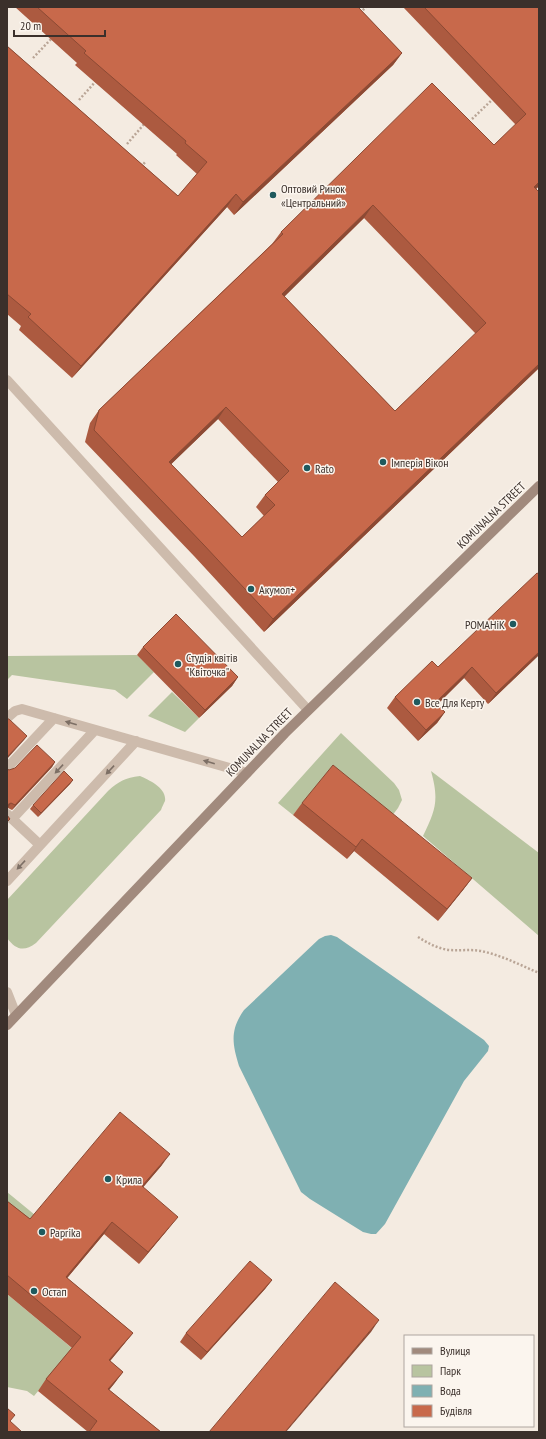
<svg xmlns="http://www.w3.org/2000/svg" width="546" height="1439" font-family="'PT Sans Narrow',sans-serif">
	<style>
		.green { fill: #b8c4a0 }
		.water { fill: #7fb0b2 }
		.lines { fill: none; stroke-linecap: round; stroke-linejoin: round }
		.path { stroke: #b9a596; stroke-width: 2.5; stroke-dasharray: 2 2; stroke-linecap: butt }
		.lane { stroke: #cdbbac; stroke-width: 10 }
		.secondary { stroke: #a18a7d; stroke-width: 10 }
		.wall { fill: #ac5a40; fill-rule: evenodd }
		.shaded-wall { fill: #8c4a34 }
		.building { fill: #c8694b; stroke: #8c4a34; fill-rule: evenodd }
		.oneway { fill: #7d6f65 }
		.poi-dot { fill: #1f5a5e; stroke: #fbf5ee; stroke-width: 1.5 }
		.labels { text-anchor: middle; dominant-baseline: central; stroke-width: 3; stroke-linejoin: round; paint-order: stroke }
		.poi-label { font-size: 12px; fill: #3b302b; stroke: #fbf5ee; text-anchor: start }
		.street-label { font-size: 12px; fill: #3b302b; stroke: #fbf5ee }
	</style>
	<rect width="100%" height="100%" fill="#f4ebe1"/>
	<path class="green" d="M137 655 154 672 127 699 115 690 12 675 7 680V656Z
		M172 692 199 718 185 732 148 716Z
		M341 733 394 783 399 790 402 800 398 808 385 825 325 776 293 815 278 803Z
		M431 771 539 853V936L423 836C436 809 439 800 431 771Z
		M140 776C149 780 167 788 165 801 164 803 162 807 161 810L36 943C24 952 16 950 7 938V900L108 791C119 781 125 778 140 776Z
		M7 1192 35 1215 22 1232 7 1219Z
		M7 1294 73 1349 34 1396 27 1391 7 1387Z"/>
	<path class="water" d="M331 935 337 937 484 1040 489 1046 488 1051 464 1081 385 1224 376 1234H371L363 1232 310 1199 301 1192 239 1066C232 1043 230 1030 244 1010L319 939 325 936Z"/>
	<g class="lines">
		<path class="path" d="M360 13 366 7
			M33 58 52 38
			M79 100 96 81
			M472 119 494 98
			M127 144 145 123
			M141 167 146 161
			M418 937C428 943 438 949 450 950 460 951 470 949 481 951 501 955 520 965 539 973"/>
		<path class="lane" d="M7 380 308 710
			M7 718 15 711 22 709 247 773
			M7 768 54 718
			M7 814 40 845
			M12 819 95 730
			M7 881 136 741
			M7 992 16 1015"/>
		<path class="secondary" d="M7 1025 285 733 539 486"/>
	</g>
	<path class="wall" d="M15 7H358L402 53 393 65 234 215 227 207 72 378 19 330 21 326 7 314V46L178 196 197 174 176 155 177 154 75 65 77 63Z
		M403 7H539V186L536 189 539 192V368L264 632 194 556 85 442 90 423 99 410 272 244 281 232 494 145 516 125ZM364 218 476 334 395 411 284 296ZM218 419 278 482 265 495 256 507 264 516 242 537 171 464Z
		M539 574V655L488 704 464 678 437 704 445 712 437 723 418 741 387 708 395 697 438 667Z
		M143 647 238 677 232 686 199 718 137 655Z
		M55 762 52 767 12 810 8 808H7V769L9 770Z
		M73 780 70 784 38 817 30 809 33 805Z
		M302 803 472 878 463 890 438 921 354 851 347 859 293 815Z
		M162 1165 143 1187 169 1228 139 1264 104 1234 67 1278 133 1333 124 1344 110 1361 123 1372 109 1390 161 1432H88L38 1391 46 1379 72 1348 7 1294V1201L30 1219Z
		M272 1280 265 1289 201 1360 180 1342 186 1333Z"/>
	<path class="shaded-wall" d="M402 53 393 65 234 215 243 202Z
		M539 182V186L525 200 534 187Z
		M236 194 227 207 72 378 81 366Z
		M373 205 364 218 274 307 282 294Z
		M539 364V368L264 632 273 619Z
		M226 407 218 419 161 474 169 462Z
		M539 652V655L488 704 496 693Z
		M472 667 464 678 428 714 435 703Z
		M238 677 232 686 199 718 205 710Z
		M445 712 437 723 418 741 426 730Z
		M27 736 24 740 7 759V757Z
		M55 762 52 767 12 810 15 805Z
		M73 780 70 784 38 817 41 813Z
		M11 803 8 808H7V805Z
		M362 839 354 851 347 859Z
		M472 878 463 890 438 921 447 909Z
		M170 1154 162 1165 134 1198 142 1186Z
		M178 1217 169 1228 139 1264 148 1252Z
		M112 1222 104 1234 58 1289 66 1277Z
		M272 1280 265 1289 201 1360 207 1352Z
		M379 1320 371 1332 286 1432H285Z
		M133 1333 124 1344 101 1372 109 1360Z
		M123 1372 114 1384 100 1401 108 1389Z"/>
	<path class="building" d="M37 7H358L402 53 243 202 236 194 81 366 28 317 31 314 7 294V46L178 196 207 162 185 143 186 141 84 53 86 51Z
		M424 7H539V182L534 187 539 192V364L273 619 203 544 94 430 99 410 283 234 281 232 432 83 494 145 526 114ZM373 205 486 323 395 411 282 294ZM226 407 289 471 265 495 275 505 242 537 169 462Z
		M537 573 539 574V652L496 693 472 667 435 703 445 712 426 730 395 697 432 661 438 667Z
		M176 614 238 677 205 710 143 647Z
		M7 718 10 720 27 736 7 757Z
		M37 745 55 762 15 805 11 803 7 805V769L9 770 15 768Z
		M333 765 472 878 447 909 362 839 356 847 302 803Z
		M64 771 73 780 41 813 33 805Z
		M7 815 10 819 7 822Z
		M120 1112 170 1154 142 1186 178 1217 148 1252 112 1222 66 1277 133 1333 109 1360 123 1372 108 1389 161 1432H89L97 1421 46 1379 81 1337 7 1275V1201L30 1219Z
		M250 1261 272 1280 207 1352 186 1333Z
		M335 1282 379 1320 285 1432H209Z
		M7 1408 15 1415 10 1421 22 1432H7Z"/>
	<defs><path id="oneway-solid" d="M-6-.8H1V-3.2L6.5 0L1 3.2V.8H-6Z"/></defs>
	<g class="oneway">
		<use href="#oneway-solid" transform="translate(71 723) rotate(-164)"/>
		<use href="#oneway-solid" transform="translate(209 762) rotate(-164)"/>
		<use href="#oneway-solid" transform="translate(59 769) rotate(133)"/>
		<use href="#oneway-solid" transform="translate(110 770) rotate(133)"/>
		<use href="#oneway-solid" transform="translate(21 865) rotate(133)"/>
	</g>
	<g class="poi-dot">
		<circle cx="273" cy="195" r="4"/>
		<circle cx="383" cy="462" r="4"/>
		<circle cx="307" cy="468" r="4"/>
		<circle cx="251" cy="589" r="4"/>
		<circle cx="513" cy="624" r="4"/>
		<circle cx="178" cy="664" r="4"/>
		<circle cx="417" cy="702" r="4"/>
		<circle cx="108" cy="1179" r="4"/>
		<circle cx="42" cy="1232" r="4"/>
		<circle cx="34" cy="1291" r="4"/>
	</g>
	<g class="labels">
		<g class="poi-label">
			<text x="281" y="188">Оптовий Ринок<tspan x="281" dy="14">«Центральний»</tspan></text>
			<text x="391" y="462">Імперія Вікон</text>
			<text x="315" y="468">Rato</text>
			<text x="259" y="589">Акумол+</text>
			<text x="505" y="624" text-anchor="end">РОМАНіК</text>
			<text x="186" y="657">Студія квітів<tspan x="186" dy="14">"Квіточка"</tspan></text>
			<text x="425" y="702">Все Для Керту</text>
			<text x="116" y="1179">Крила</text>
			<text x="50" y="1232">Paprika</text>
			<text x="42" y="1291">Остап</text>
		</g>
		<g class="street-label">
			<text transform="translate(491 515) rotate(-44)">KOMUNALNA STREET</text>
			<text transform="translate(259 742) rotate(-46)">KOMUNALNA STREET</text>
		</g>
	</g>
	<rect width="546" height="1439" fill="none" stroke="#3b302b" stroke-width="16"/>
	<rect x="404" y="1335" width="130" height="92" fill="#fbf5ee" stroke="#aea6a0"/>
	<rect x="412" y="1348" width="20" height="6" fill="#a18a7d" stroke="#aea6a0"/>
	<text x="440" y="1355" font-size="12" fill="#3b302b">Вулиця</text>
	<rect x="412" y="1365" width="20" height="12" fill="#b8c4a0" stroke="#aea6a0"/>
	<text x="440" y="1375" font-size="12" fill="#3b302b">Парк</text>
	<rect x="412" y="1385" width="20" height="12" fill="#7fb0b2" stroke="#aea6a0"/>
	<text x="440" y="1395" font-size="12" fill="#3b302b">Вода</text>
	<rect x="412" y="1405" width="20" height="12" fill="#c8694b" stroke="#aea6a0"/>
	<text x="440" y="1415" font-size="12" fill="#3b302b">Будівля</text>
	<path d="M14 30v6h91v-6" fill="none" stroke="#3b302b" stroke-width="2"/>
	<text x="20" y="30" font-size="12" fill="#3b302b" stroke="#fbf5ee" stroke-width="3" paint-order="stroke">20 m</text>
</svg>
